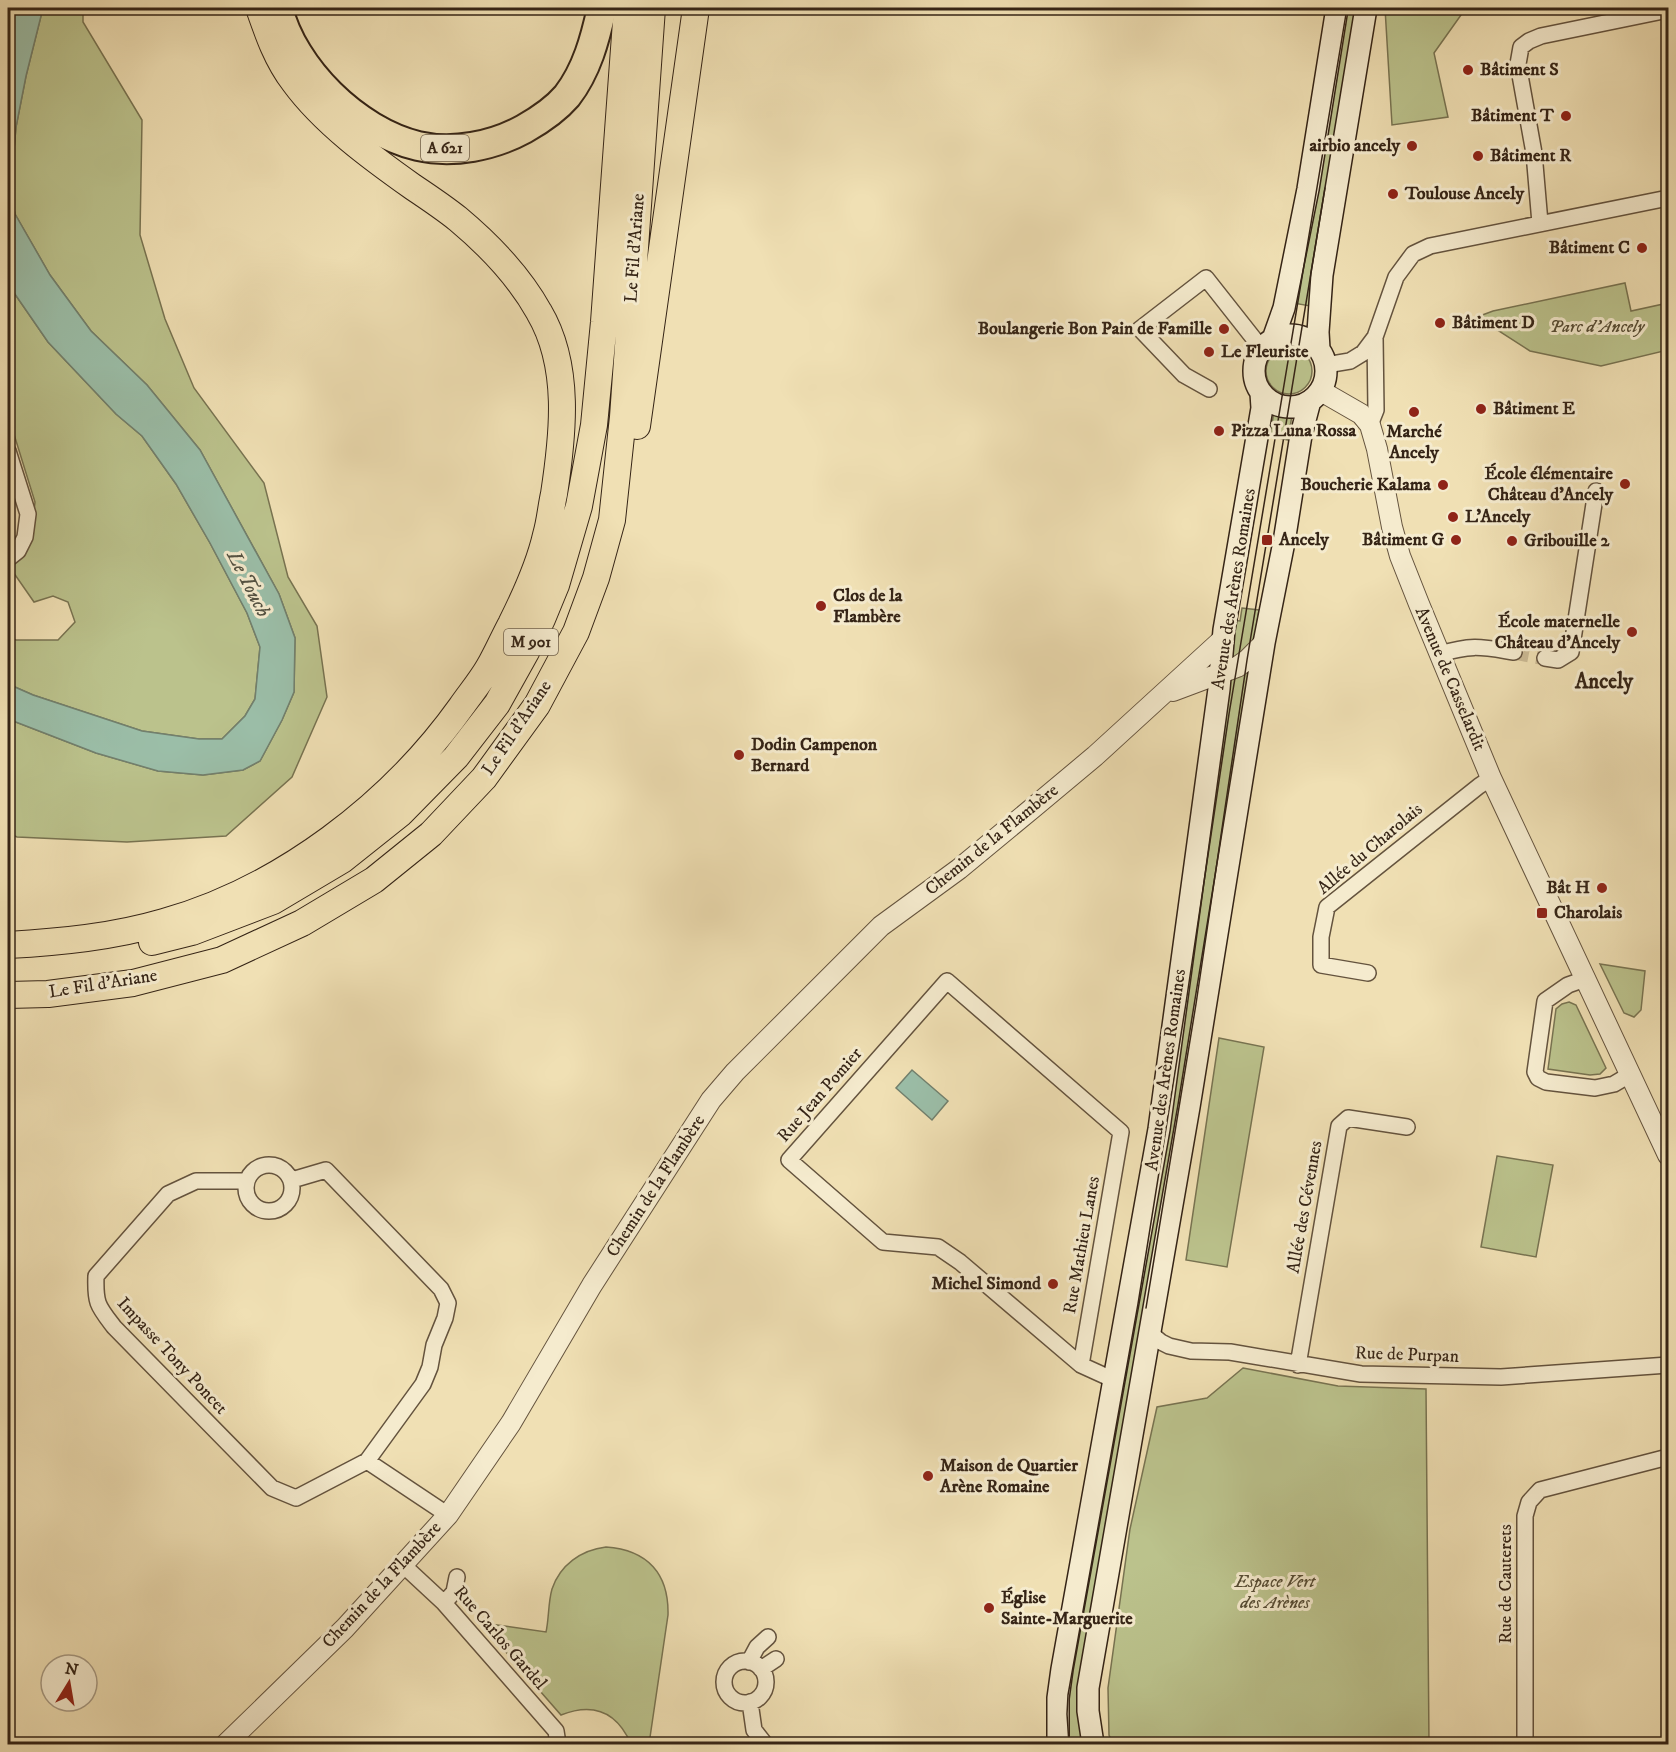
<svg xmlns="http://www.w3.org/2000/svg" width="1676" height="1752" font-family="'IM FELL DW Pica',serif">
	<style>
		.green { fill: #bbc28c; stroke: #787351; stroke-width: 1.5 }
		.water { fill: #9bbea8; stroke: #72806e; stroke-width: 1.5 }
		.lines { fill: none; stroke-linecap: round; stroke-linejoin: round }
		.minor-tunnel { stroke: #cbba94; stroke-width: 15; stroke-dasharray: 15 8; stroke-linecap: butt }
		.minor-casing { stroke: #64533e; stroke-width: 18 }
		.tertiary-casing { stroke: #64533e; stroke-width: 22 }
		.secondary-casing { stroke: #352416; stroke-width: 24 }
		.trunk-casing { stroke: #352416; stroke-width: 28 }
		.motorway-casing { stroke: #352416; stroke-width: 32 }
		.minor { stroke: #f5ebce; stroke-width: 15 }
		.tertiary { stroke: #f5ebce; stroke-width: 20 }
		.secondary { stroke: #f5ebce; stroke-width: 21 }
		.trunk { stroke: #f0e0b4; stroke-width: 26 }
		.motorway { stroke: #f0e0b4; stroke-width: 28 }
		.tram { stroke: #352416; stroke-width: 1.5 }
		.poi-dot { fill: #8f2418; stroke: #f5ebce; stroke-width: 2 }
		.labels { text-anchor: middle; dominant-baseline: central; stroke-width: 6; stroke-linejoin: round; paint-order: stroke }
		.shield { fill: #f5ebce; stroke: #6f604d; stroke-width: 1.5 }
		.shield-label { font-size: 16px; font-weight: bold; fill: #352416 }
		.poi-label { font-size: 18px; font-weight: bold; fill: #352416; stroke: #f5ebce; text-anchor: start }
		.street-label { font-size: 18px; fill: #352416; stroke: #f5ebce }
		.park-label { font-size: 18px; font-style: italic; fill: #564c34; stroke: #f5ebce }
		.water-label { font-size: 20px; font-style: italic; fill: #545242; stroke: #f5ebce }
		.quarter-label { font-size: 21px; font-weight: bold; fill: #352416; stroke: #f5ebce }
	</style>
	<rect width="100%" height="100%" fill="#f0e0b4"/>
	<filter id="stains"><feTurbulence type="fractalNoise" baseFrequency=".00333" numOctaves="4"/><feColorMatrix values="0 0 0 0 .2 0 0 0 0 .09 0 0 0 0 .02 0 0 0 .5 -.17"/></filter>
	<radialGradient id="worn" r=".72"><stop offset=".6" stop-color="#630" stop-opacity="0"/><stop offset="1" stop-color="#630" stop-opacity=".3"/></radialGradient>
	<path class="green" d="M43 8H83V22L142 120 140 235 165 319 194 388 264 483 288 577 317 626 327 697 292 777 226 836 127 842 17 837 8 833V719L96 753 158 771 203 775 243 770 260 761 282 720 294 692 295 638 279 594 200 450 147 385 91 331 50 275 15 214 10 194 16 127 26 76Z
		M1341 8H1360L1310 306 1293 303Z
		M1385 8H1466L1434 53 1448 117 1392 125Z
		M1625 283 1631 311 1668 303V350L1601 366 1530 351 1477 317 1493 311Z
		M8 284 48 342 116 414 142 436 176 484 210 543 247 613 260 647 255 699 245 716 222 739H199L142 731 33 695 8 684V637L16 640H58L75 622 68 602 53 596 34 602 11 569 31 537 35 502 8 415Z
		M1266 371a23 23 0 1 1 46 0a23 23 0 1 1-46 0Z
		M1274 412 1292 415 1288 440 1270 436Z
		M1242 608 1259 610 1254 641 1231 662 1232 620 1240 621Z
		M1250 668 1088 1744H1064L1063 1728 1225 682Z
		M1600 964 1645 971 1641 1010 1634 1017 1624 1013Z
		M1569 1002 1576 1005 1606 1068 1600 1074 1590 1075 1548 1069 1556 1009 1562 1004Z
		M1219 1038 1264 1047 1227 1267 1186 1260Z
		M1497 1156 1553 1165 1536 1257 1481 1247Z
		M1243 1368 1338 1386 1426 1389 1429 1744H1113L1109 1735 1108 1688 1130 1529 1157 1407 1207 1398Z
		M606 1547C648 1550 669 1574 668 1615L649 1744H631C617 1712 594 1702 561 1715L484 1627 490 1624 546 1632C549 1619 548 1603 552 1589 560 1565 581 1550 606 1547Z"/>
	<path class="water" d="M8 8H43L26 76 16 127 10 194 15 214 50 275 91 331 147 385 200 450 279 594 295 638 294 692 282 720 260 761 243 770 203 775 158 771 96 753 8 719V684L33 695 142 731 199 739H222L245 716 255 699 260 647 247 613 210 543 176 484 142 436 116 414 48 342 8 284Z
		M912 1070 948 1101 932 1120 896 1088Z"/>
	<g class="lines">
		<path class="minor-tunnel" d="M1514 652 1545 658"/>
		<g class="minor-casing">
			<path id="minor" d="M1540 223 1534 153 1518 64 1521 47 1529 41 1541 36 1668 10
				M1326 365 1350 361 1363 353 1375 337 1396 277 1413 254 1430 246 1668 198
				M1209 389 1184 375 1140 329 1206 278 1262 349
				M1370 425 1376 410 1375 337
				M8 451 28 514 25 537 18 551 8 559
				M1440 654C1472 644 1482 647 1514 652
				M1545 658 1558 660 1571 652 1596 491
				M1368 973 1321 965V937L1327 907 1479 786 1491 778
				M1585 979 1568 985 1545 1001 1535 1072 1538 1078 1546 1082 1595 1088 1614 1084 1631 1074
				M246 1188a23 23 0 1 1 46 0a23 23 0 1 1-46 0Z
				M292 1180 326 1170 441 1289 448 1303 445 1318 434 1345 430 1367 423 1384 367 1461
				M246 1181H196L168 1194 96 1276C95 1304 98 1306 114 1327L272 1488 296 1498 367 1461 448 1515
				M1150 1333 1161 1342 1169 1346 1191 1351 1230 1352 1361 1374 1501 1377 1668 1365
				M1081 1365 1121 1132 947 981 789 1160 883 1242 938 1247 960 1262 1081 1365 1114 1380
				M1298 1365 1339 1126 1348 1118 1407 1127
				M402 1564 444 1603 556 1731 558 1744
				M444 1603 454 1592 457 1577
				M724 1682a21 21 0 1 1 42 0a21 21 0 1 1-42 0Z
				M749 1662 757 1647 768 1637
				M761 1669 776 1659
				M750 1702 754 1730 765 1744
				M1525 1744V1516L1529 1502 1540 1490 1668 1457"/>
		</g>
		<g class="tertiary-casing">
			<path id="tertiary" d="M1321 391 1361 414 1370 425 1377 449 1392 527 1400 556 1419 604 1491 778 1668 1155
				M1173 691 1237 667 1247 660 1264 643
				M226 1744 345 1628 448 1515 511 1423 592 1285 711 1100 735 1072 881 926 959 869 1034 807 1095 756 1223 639"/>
		</g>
		<g class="secondary-casing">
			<path id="secondary" d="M1254 371a36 36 0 1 1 72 0a36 36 0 1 1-72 0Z
				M1273 339 1284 308 1308 189 1337 8
				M1319 349 1318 332 1322 275 1366 8
				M1058 1744V1698L1062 1669 1159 1129 1219 689 1224 630 1262 408 1261 393
				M1093 1744 1088 1711V1688L1189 1107 1264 643 1284 542 1301 435 1310 401"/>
		</g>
		<g class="trunk-casing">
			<path id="trunk" d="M637 426 696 8
				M152 942 192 932 273 901 342 860 401 813 456 757 497 704 526 652 542 619 556 585 579 506 594 425 604 322 627 8
				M8 945C60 942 113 937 164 922 281 889 391 805 461 707 470 694 481 681 489 667 497 653 503 639 511 624 525 596 539 566 546 535 550 522 551 507 554 494 563 435 571 366 539 312 519 276 489 245 458 219 443 207 428 197 413 187 372 158 324 123 294 82 277 60 268 34 259 8
				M8 995 48 994 133 983 222 960 302 923 374 880 431 834 484 778 537 705 576 632 596 578 612 520 623 417 652 8"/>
		</g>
		<g class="motorway-casing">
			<path id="motorway" d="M278 8C293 69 356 131 418 146 453 154 493 146 524 129 540 120 555 110 567 96 587 70 595 39 602 8"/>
		</g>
		<use href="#minor" class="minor"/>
		<use href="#tertiary" class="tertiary"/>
		<use href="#secondary" class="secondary"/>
		<use href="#trunk" class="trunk"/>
		<use href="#motorway" class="motorway"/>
		<path class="tram" d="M1146 1308 1196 1004 1247 660 1325 188
			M1069 1744 1067 1714 1068 1695 1138 1304 1186 1003 1229 714 1347 8"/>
	</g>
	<g class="poi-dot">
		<circle cx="1468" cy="70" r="6"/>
		<circle cx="1566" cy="116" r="6"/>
		<circle cx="1412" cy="146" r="6"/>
		<circle cx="1478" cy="156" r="6"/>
		<circle cx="1393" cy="194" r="6"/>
		<circle cx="1642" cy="248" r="6"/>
		<circle cx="1440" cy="323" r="6"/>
		<circle cx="1224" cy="329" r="6"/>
		<circle cx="1209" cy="352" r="6"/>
		<circle cx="1481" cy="409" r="6"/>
		<circle cx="1414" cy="412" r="6"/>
		<circle cx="1219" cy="431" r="6"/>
		<circle cx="1625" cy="484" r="6"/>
		<circle cx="1443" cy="485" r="6"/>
		<circle cx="1453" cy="517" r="6"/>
		<rect x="1261" y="534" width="12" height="12" rx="3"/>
		<circle cx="1456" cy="540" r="6"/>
		<circle cx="1512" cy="541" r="6"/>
		<circle cx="821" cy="606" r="6"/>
		<circle cx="1632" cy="632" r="6"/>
		<circle cx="739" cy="755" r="6"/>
		<circle cx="1602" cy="888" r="6"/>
		<rect x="1536" y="907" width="12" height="12" rx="3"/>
		<circle cx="1053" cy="1284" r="6"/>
		<circle cx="928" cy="1476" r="6"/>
		<circle cx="989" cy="1608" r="6"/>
	</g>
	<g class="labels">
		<g class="shield">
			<rect x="421" y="135" width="48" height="26" rx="4.5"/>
			<rect x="504" y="629" width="54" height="26" rx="4.5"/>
		</g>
		<g class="shield-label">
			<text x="445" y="148">A 621</text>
			<text x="531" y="642">M 901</text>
		</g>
		<g class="poi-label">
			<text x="1480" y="70">Bâtiment S</text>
			<text x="1554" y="116" text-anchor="end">Bâtiment T</text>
			<text x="1400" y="146" text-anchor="end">airbio ancely</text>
			<text x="1490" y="156">Bâtiment R</text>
			<text x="1405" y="194">Toulouse Ancely</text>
			<text x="1630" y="248" text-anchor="end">Bâtiment C</text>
			<text x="1452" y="323">Bâtiment D</text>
			<text x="1212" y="329" text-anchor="end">Boulangerie Bon Pain de Famille</text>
			<text x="1221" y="352">Le Fleuriste</text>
			<text x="1493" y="409">Bâtiment E</text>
			<text x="1231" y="431">Pizza Luna Rossa</text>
			<text x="1414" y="432" text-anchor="middle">Marché<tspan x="1414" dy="21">Ancely</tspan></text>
			<text x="1613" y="474" text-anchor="end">École élémentaire<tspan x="1613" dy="21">Château d'Ancely</tspan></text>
			<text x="1431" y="485" text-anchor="end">Boucherie Kalama</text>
			<text x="1465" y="517">L'Ancely</text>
			<text x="1279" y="540">Ancely</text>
			<text x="1444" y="540" text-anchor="end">Bâtiment G</text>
			<text x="1524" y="541">Gribouille 2</text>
			<text x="833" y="596">Clos de la<tspan x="833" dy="21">Flambère</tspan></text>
			<text x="1620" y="622" text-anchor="end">École maternelle<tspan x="1620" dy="21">Château d'Ancely</tspan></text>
			<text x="751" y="745">Dodin Campenon<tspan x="751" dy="21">Bernard</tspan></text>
			<text x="1590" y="888" text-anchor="end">Bât H</text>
			<text x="1554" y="913">Charolais</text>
			<text x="1041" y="1284" text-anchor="end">Michel Simond</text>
			<text x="940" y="1466">Maison de Quartier<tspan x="940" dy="21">Arène Romaine</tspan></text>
			<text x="1001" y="1598">Église<tspan x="1001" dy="21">Sainte-Marguerite</tspan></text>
		</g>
		<g class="street-label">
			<text transform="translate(635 248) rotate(-86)">Le Fil d'Ariane</text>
			<text transform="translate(1234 589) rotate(-81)">Avenue des Arènes Romaines</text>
			<text transform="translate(1450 679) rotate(67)">Avenue de Casselardit</text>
			<text transform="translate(517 728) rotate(-56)">Le Fil d'Ariane</text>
			<text transform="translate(992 840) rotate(-39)">Chemin de la Flambère</text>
			<text transform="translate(1370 849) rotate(-40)">Allée du Charolais</text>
			<text transform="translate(103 984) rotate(-9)">Le Fil d'Ariane</text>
			<text transform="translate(1166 1070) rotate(-82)">Avenue des Arènes Romaines</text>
			<text transform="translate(820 1095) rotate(-49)">Rue Jean Pomier</text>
			<text transform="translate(656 1186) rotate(-57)">Chemin de la Flambère</text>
			<text transform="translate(1305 1207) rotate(-80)">Allée des Cévennes</text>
			<text transform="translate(1082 1245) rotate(-80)">Rue Mathieu Lanes</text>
			<text transform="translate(1407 1355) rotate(2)">Rue de Purpan</text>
			<text transform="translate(172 1356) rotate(47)">Impasse Tony Poncet</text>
			<text transform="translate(1506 1584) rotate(-90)">Rue de Cauterets</text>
			<text transform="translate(382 1585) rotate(-47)">Chemin de la Flambère</text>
			<text transform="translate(500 1638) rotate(49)">Rue Carlos Gardel</text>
		</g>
		<g class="park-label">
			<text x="1597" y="327">Parc d'Ancely</text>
			<text x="1275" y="1582">Espace Vert<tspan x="1275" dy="21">des Arènes</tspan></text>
		</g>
		<g class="water-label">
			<text transform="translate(248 584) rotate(63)">Le Touch</text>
		</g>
		<g class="quarter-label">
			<text x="1604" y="682">Ancely</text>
		</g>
	</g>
	<rect width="1676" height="1752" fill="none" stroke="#f0e0b4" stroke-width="30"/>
	<rect x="9" y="9" width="1658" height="1734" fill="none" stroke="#352416" stroke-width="3"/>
	<rect x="15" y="15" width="1646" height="1722" fill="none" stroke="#352416" stroke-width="1.5"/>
	<g transform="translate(69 1683) rotate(11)"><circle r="28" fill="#f5ebce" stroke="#a89b84" stroke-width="1.5"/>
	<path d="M0-4.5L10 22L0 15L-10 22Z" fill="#8f2418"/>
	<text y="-9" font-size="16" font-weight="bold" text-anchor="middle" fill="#352416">N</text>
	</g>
	<rect width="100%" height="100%" filter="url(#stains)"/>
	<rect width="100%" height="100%" fill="url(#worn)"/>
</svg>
